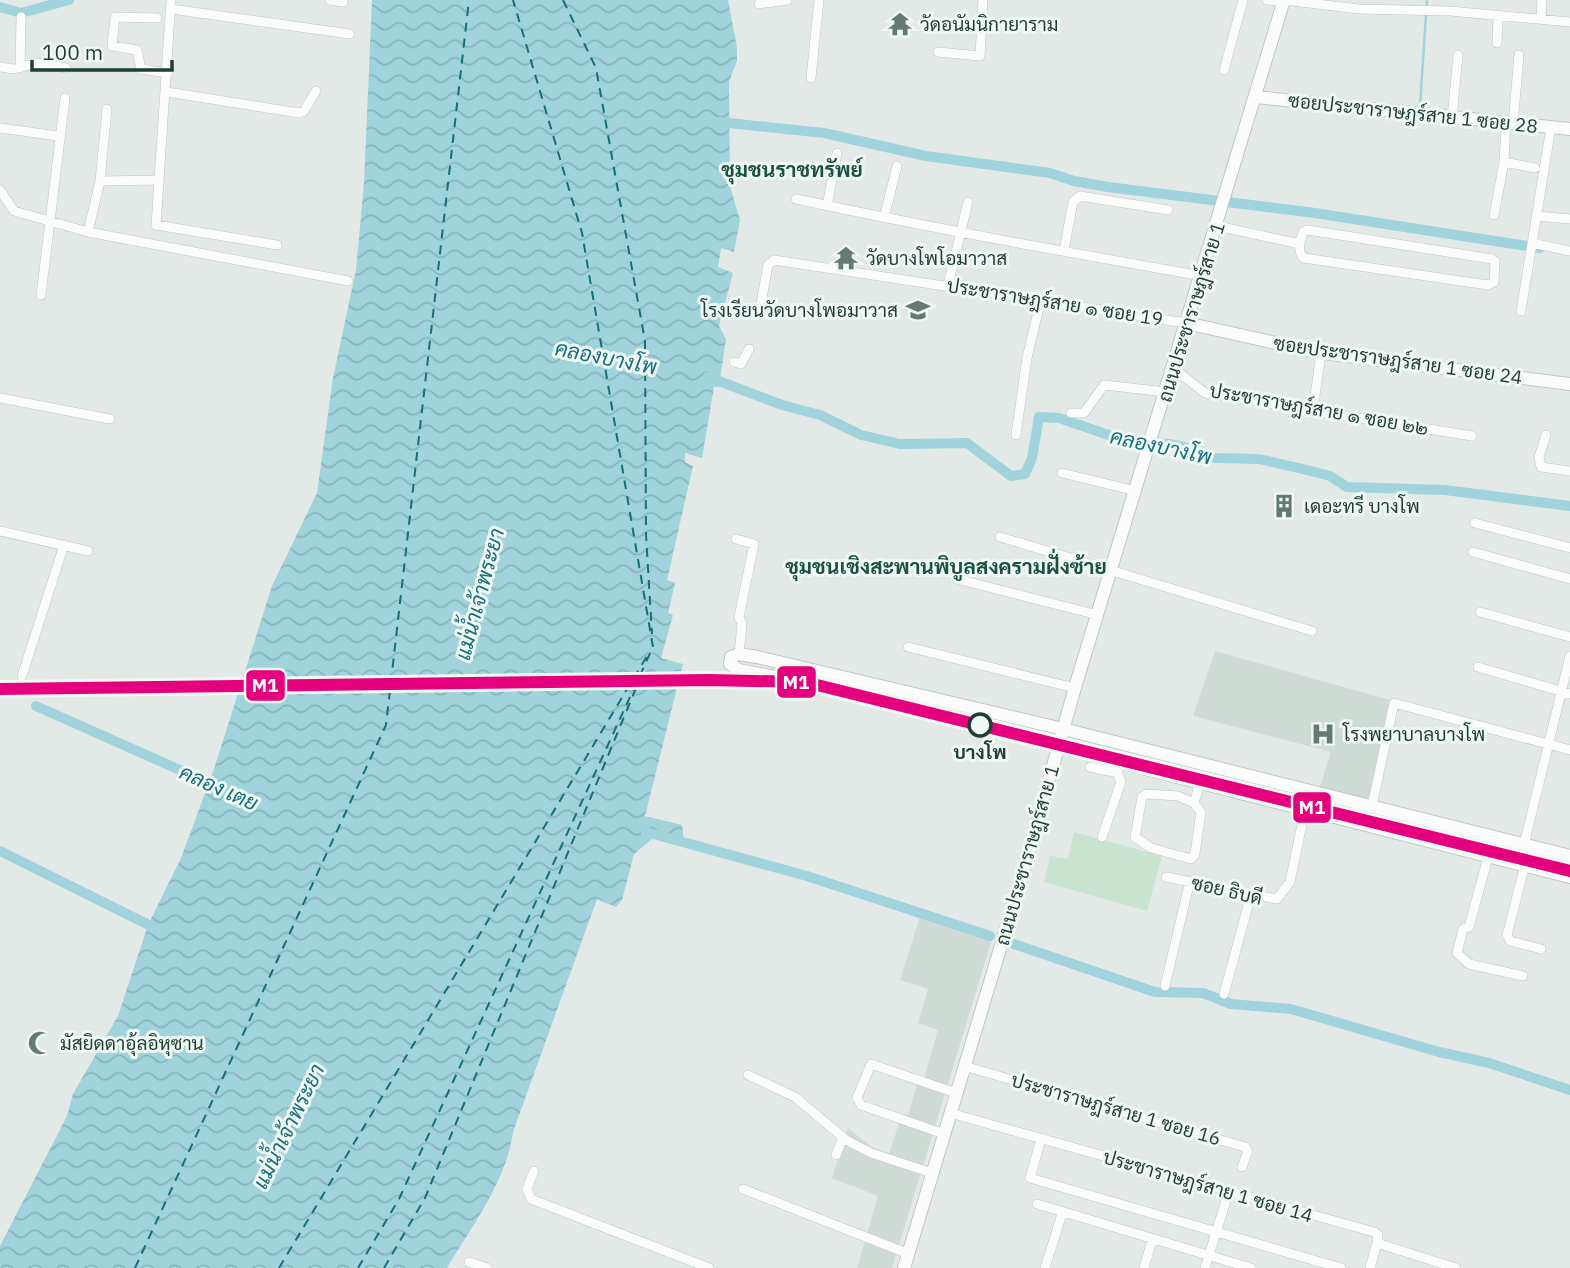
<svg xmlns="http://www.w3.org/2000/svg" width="1570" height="1268" font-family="'IBM Plex Sans',Sarabun,sans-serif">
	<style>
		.built { fill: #d0dbd6 }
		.green { fill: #cae4d2 }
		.water { fill: url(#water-waves) }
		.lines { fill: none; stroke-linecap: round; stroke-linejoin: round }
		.stream { stroke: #a0d3db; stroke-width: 2.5 }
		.canal { stroke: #a0d3db; stroke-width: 10 }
		.ferry { stroke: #156e7e; stroke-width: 2; stroke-dasharray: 9 7; stroke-linecap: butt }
		.street-casing { stroke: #c0c6c3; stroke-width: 10 }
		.secondary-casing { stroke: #bec7c3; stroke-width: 14 }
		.street { stroke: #fbfcfb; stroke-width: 9 }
		.secondary { stroke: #fbfcfb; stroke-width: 12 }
		.metro-1-casing { stroke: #f0f8f4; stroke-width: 18 }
		.metro-1 { stroke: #e5007d; stroke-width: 12 }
		.stop-dot { fill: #f0f8f4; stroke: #1f3e35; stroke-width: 3.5 }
		.labels { text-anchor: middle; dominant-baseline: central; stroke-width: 6; stroke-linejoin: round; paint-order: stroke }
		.poi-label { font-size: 19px; fill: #1f3e35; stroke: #f0f8f4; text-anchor: start }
		.street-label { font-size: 19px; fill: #1f3e35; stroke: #f0f8f4 }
		.stop-label { font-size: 19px; font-weight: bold; fill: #1f3e35; stroke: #f0f8f4 }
		.neighbourhood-label { font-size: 21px; font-weight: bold; fill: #195143; stroke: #f0f8f4 }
		.water-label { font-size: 21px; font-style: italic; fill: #156e7e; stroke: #f0f8f4 }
		.line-badge { stroke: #f0f8f4; stroke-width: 2.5 }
		.badge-label { font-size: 19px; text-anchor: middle; font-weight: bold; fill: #fff }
	</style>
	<defs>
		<pattern id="water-waves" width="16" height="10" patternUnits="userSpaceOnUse" patternTransform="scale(1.75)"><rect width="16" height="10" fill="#a0d3db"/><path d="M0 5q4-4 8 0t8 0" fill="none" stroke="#89b6bd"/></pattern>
	</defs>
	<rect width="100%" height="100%" fill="#e3e9e6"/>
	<path class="built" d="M1215 651 1390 700 1369 802 1319 790 1331 752 1193 716Z
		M920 917 992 939 892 1268H857L878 1196 832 1178 848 1128 872 1147 889 1154 902 1114 908 1115 919 1077 924 1078 938 1030 918 1023 928 989 900 980Z"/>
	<path class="green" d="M1074 832 1162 856 1147 911 1044 882 1050 856 1068 859Z"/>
	<path class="water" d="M372 0H728L737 48V61L729 82 730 186 740 220 734 252 721 248 718 267 733 273 719 326 726 339 720 379 726 386 714 387 702 458 685 453V462L693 466 667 580 675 583 668 613 673 615 661 658 683 664 645 816 682 825 684 841 678 836 658 834 634 854 622 900 616 907 597 899 513 1132C506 1182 472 1226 447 1268H0V1246L67 1116 73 1094 118 1016 148 925 181 858 214 769 272 586 317 493 333 378 356 270 364 183Z"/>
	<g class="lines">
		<path class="stream" d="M1420 106 1427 0"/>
		<path class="canal" d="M0 7 21 13 69 0
			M719 122 824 133 926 156 1050 173 1074 181 1108 187 1315 213 1540 248
			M708 377 782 405 820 415 861 435 900 444 967 443 1011 476 1025 474 1032 458 1039 417 1059 418 1129 442 1169 444 1197 450 1215 458 1259 459 1307 470 1330 476 1347 487 1445 490 1570 506
			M36 706 218 787
			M646 832 807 876 990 936
			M0 851 159 930
			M1014 944 1155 992 1203 993 1231 1004 1291 1009 1439 1052 1489 1063 1570 1090"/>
		<path class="ferry" d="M563 0 596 68 645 341 646 535 652 634
			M135 1268 386 725 469 0
			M279 1268 647 656
			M358 1268 399 1199 653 647 582 233 513 0
			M384 1268 425 1198 641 676"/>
		<g class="street-casing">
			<path id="street" d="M171 0 156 225 277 245
				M330 0 343 2
				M1267 0 1284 2
				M1284 0 1359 9 1450 11 1570 22
				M759 4 787 0
				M171 9 350 34
				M157 18 115 17 112 46 137 50 141 69 168 73
				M1541 20 1542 0
				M1497 43 1498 17
				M938 52 980 56 983 0
				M0 67 14 69 37 63 66 68
				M20 68 21 17
				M1224 70 1243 0
				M811 78 819 0
				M167 92 299 113 304 111 316 91
				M1452 118 1458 55
				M1506 124 1504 162 1535 168
				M1513 124 1519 55
				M0 128 58 136
				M100 181 107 109
				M0 190 14 211 88 232 100 181 159 180
				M796 199C931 228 1066 252 1202 276
				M827 206 837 153
				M1494 215 1504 162
				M1537 216 1570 219
				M884 218 897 166
				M1217 226 1300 244
				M1308 230 1492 259 1495 261 1494 282 1488 285 1304 258C1296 251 1301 240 1303 232Z
				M88 232 348 281
				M1532 243 1570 251
				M1064 250 1073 202 1080 196 1168 210
				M948 285 968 202
				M41 295 65 98
				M1521 311 1551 127
				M759 314 768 265 774 260 1186 323
				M734 362 741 364 749 349
				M1173 368 1205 393 1472 436
				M0 398 110 419
				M1313 410 1321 353
				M1071 413H1084L1104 385 1166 392
				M1016 435 1027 358 1041 299
				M1546 435 1539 457 1541 467 1570 471
				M1062 473 1136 491
				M1475 523 1570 548
				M0 531 88 551
				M1000 537 1312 631
				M736 539 754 544 739 617 742 624 739 654
				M1473 552 1570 579
				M957 579 1098 615
				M1480 612 1570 637
				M908 647 1075 688
				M1478 667 1570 694
				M22 676 64 545
				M1090 767 1114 772H1117L1118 768
				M1194 803 1201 812 1195 854 1191 859 1151 848 1135 837 1142 797 1146 794 1178 796 1194 803 1200 783
				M1372 806 1394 703 1570 750
				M1102 837 1121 782 1117 772
				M1524 845 1570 656
				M1488 857 1469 927 1463 929 1457 953 1469 964 1523 976
				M1525 865 1507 935 1510 941 1541 949
				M1166 877 1277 899 1290 882 1305 810
				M1165 986 1190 881
				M1224 994 1251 895
				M964 1066 1245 1147 1248 1151 1242 1167
				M748 1075 795 1097 846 1140 871 1153 932 1173
				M950 1113 1374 1232 1378 1235 1377 1243 1456 1268
				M944 1134 861 1105 857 1098 871 1064 956 1093
				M1041 1139 1030 1178 1341 1268
				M836 1155 843 1137
				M534 1171 527 1189 531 1199 709 1268
				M743 1189 909 1254
				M1037 1204 1251 1268
				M469 1262 487 1268
				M1045 1268 1062 1214
				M1144 1268 1152 1240
				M1205 1268 1229 1191
				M1370 1268 1377 1243"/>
		</g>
		<g class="secondary-casing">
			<path id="secondary" d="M1256 97 1570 129
				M1186 323 1316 352 1570 384
				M1570 856 1063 729 757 657 739 654 731 657 730 664 739 670 817 685 1570 877
				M904 1268 1021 879 1076 684 1284 0"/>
		</g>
		<use href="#street" class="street"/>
		<use href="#secondary" class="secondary"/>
		<g class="metro-1-casing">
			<path id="metro-1" d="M0 689 708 680 805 682 1570 871"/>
		</g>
		<use href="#metro-1" class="metro-1"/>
	</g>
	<defs>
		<g id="temple-bare" transform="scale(1.89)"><path d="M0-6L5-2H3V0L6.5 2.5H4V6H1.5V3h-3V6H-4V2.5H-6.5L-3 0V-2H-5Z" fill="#647a73" stroke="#f0f8f4" stroke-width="2.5" paint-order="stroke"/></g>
		<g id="school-bare" transform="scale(1.89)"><path d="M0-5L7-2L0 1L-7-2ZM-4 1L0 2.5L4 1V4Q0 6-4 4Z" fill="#647a73" stroke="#f0f8f4" stroke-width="2.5" paint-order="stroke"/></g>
		<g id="building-bare" transform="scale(1.89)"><path d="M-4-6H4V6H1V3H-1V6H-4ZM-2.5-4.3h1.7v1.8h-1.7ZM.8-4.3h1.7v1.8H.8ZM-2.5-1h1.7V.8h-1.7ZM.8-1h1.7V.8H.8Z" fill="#647a73" stroke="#f0f8f4" stroke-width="2.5" paint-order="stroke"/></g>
		<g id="hospital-bare" transform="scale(1.89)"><path d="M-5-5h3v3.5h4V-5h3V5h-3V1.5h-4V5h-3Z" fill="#647a73" stroke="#f0f8f4" stroke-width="2.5" paint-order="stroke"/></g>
		<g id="mosque-bare" transform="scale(1.89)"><path d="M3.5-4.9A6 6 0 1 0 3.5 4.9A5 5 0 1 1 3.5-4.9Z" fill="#647a73" stroke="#f0f8f4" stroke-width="2.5" paint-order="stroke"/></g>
	</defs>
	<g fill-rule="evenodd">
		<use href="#temple-bare" x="900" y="24"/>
		<use href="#temple-bare" x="846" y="258"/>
		<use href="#school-bare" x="918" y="310"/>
		<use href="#building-bare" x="1284" y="506"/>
		<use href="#hospital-bare" x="1323" y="734"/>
		<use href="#mosque-bare" x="40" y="1043"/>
	</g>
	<circle class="stop-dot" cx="980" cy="725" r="11"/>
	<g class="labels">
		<g class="poi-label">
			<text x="920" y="24">วัดอนัมนิกายาราม</text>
			<text x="866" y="258">วัดบางโพโอมาวาส</text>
			<text x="898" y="310" text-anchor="end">โรงเรียนวัดบางโพอมาวาส</text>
			<text x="1304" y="506">เดอะทรี บางโพ</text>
			<text x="1343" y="734">โรงพยาบาลบางโพ</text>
			<text x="60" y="1043">มัสยิดดาอุ้ลอิหุซาน</text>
		</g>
		<g class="street-label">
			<text transform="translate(1413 113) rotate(6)">ซอยประชาราษฎร์สาย 1 ซอย 28</text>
			<text transform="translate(1055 302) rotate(9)">ประชาราษฎร์สาย ๑ ซอย 19</text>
			<text transform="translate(1191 312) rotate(-73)">ถนนประชาราษฎร์สาย 1</text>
			<text transform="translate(1398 360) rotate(8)">ซอยประชาราษฎร์สาย 1 ซอย 24</text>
			<text transform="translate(1319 409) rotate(10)">ประชาราษฎร์สาย ๑ ซอย ๒๒</text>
			<text transform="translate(1027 855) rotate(-74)">ถนนประชาราษฎร์สาย 1</text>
			<text transform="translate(1227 890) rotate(13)">ซอย ธิบดี</text>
			<text transform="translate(1116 1109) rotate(16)">ประชาราษฎร์สาย 1 ซอย 16</text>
			<text transform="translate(1208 1186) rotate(16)">ประชาราษฎร์สาย 1 ซอย 14</text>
		</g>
		<g class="stop-label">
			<text x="980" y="752">บางโพ</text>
		</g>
		<g class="neighbourhood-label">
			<text x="792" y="169">ชุมชนราชทรัพย์</text>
			<text x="946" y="566">ชุมชนเชิงสะพานพิบูลสงครามฝั่งซ้าย</text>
		</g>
		<g class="water-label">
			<text transform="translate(606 357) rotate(11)">คลองบางโพ</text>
			<text transform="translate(1161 446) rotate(12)">คลองบางโพ</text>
			<text transform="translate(479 594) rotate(-75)">แม่น้ำเจ้าพระยา</text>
			<text transform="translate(219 787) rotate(24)">คลอง เตย</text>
			<text transform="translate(288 1126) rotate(-64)">แม่น้ำเจ้าพระยา</text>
		</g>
	</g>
	<g class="line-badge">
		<rect x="776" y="665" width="41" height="34" rx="7" fill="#e5007d"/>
		<rect x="245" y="669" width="41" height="33" rx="7" fill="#e5007d"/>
		<rect x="1292" y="791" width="40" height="33" rx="7" fill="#e5007d"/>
	</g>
	<g class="badge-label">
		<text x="796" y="689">M1</text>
		<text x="265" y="692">M1</text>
		<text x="1312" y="814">M1</text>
	</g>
	<path d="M32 60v10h140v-10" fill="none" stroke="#1f3e35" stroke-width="3.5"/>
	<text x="42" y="60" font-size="21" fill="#1f3e35" stroke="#f0f8f4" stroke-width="5" paint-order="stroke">100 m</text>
</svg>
